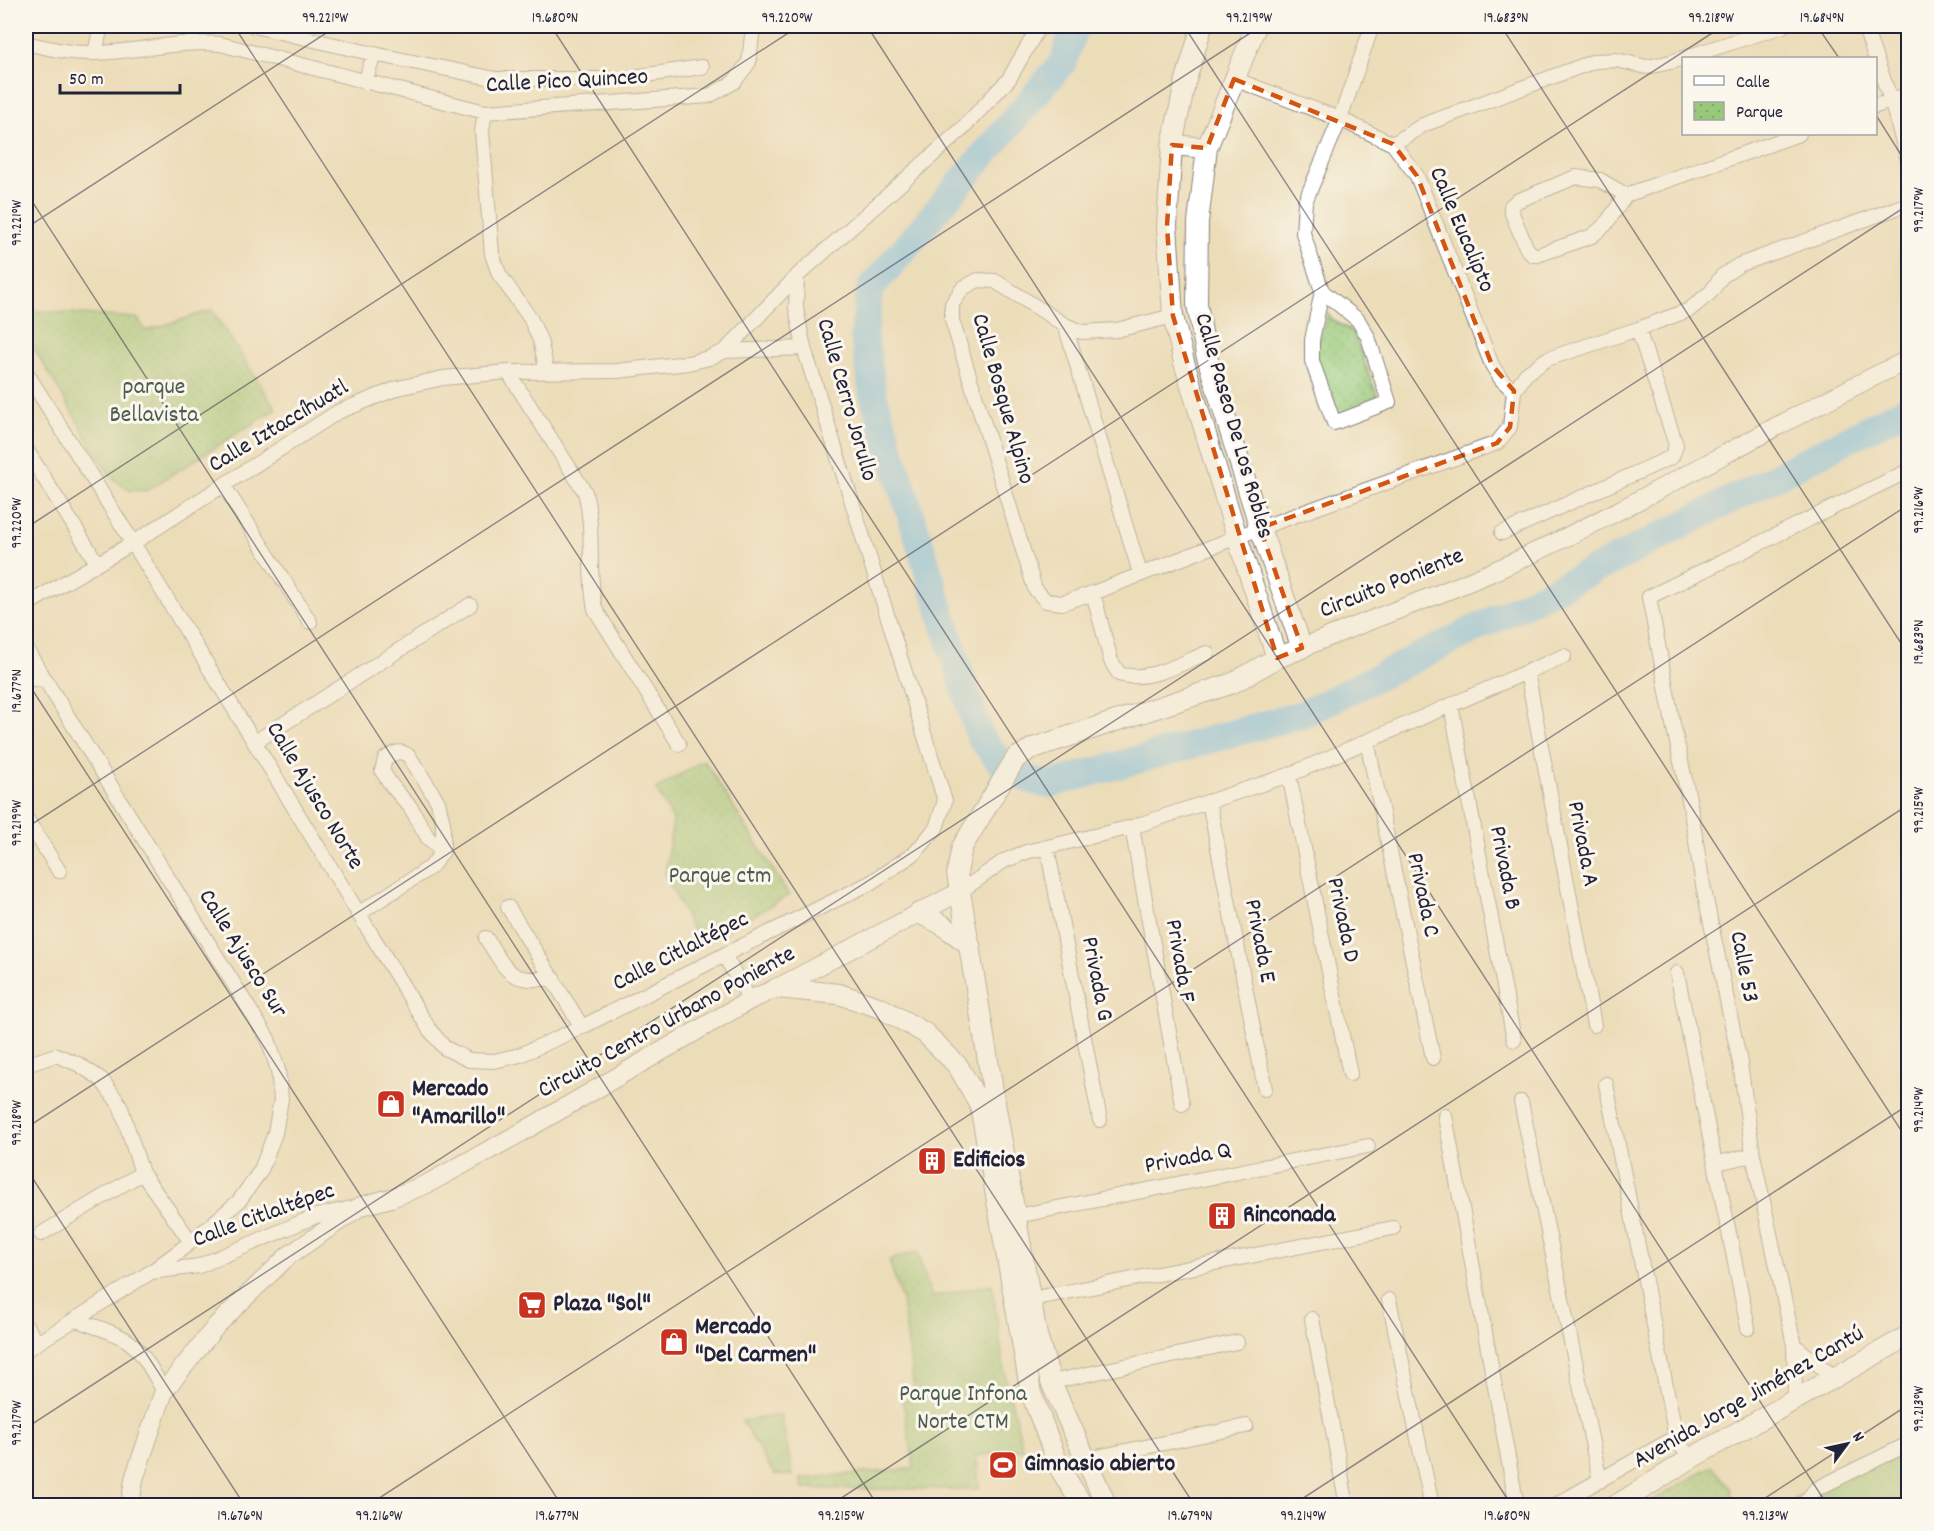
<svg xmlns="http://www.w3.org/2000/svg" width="1934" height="1531" font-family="Dekko,sans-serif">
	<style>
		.park { fill: url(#park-dots); stroke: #5d765a; stroke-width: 1.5 }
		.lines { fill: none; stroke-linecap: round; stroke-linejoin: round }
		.river { stroke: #77c0ef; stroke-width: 28 }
		.minor-casing { stroke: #87807a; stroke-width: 16 }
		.tertiary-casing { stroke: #87807a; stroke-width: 20 }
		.secondary-casing { stroke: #87807a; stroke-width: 22 }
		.minor { stroke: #fff; stroke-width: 14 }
		.tertiary { stroke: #fff; stroke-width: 18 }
		.secondary { stroke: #fff; stroke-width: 20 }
		.marked { fill: none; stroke: #d45411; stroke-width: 4.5; stroke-dasharray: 12 8; stroke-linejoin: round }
		.ticks { fill: none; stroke: #22223b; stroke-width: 1.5; stroke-opacity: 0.45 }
		.labels { text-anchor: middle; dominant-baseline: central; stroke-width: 6; stroke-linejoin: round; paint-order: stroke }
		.street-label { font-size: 24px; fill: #22223b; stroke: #fbf7ec }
		.park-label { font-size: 24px; fill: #4b5c51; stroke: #fbf7ec }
		.poi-label { font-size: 24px; font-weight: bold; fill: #22223b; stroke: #fbf7ec; text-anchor: start }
		.neatline { fill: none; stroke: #22223b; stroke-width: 2 }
		.ticks-label { font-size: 15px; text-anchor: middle; fill: #22223b }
	</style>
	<defs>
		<pattern id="park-dots" width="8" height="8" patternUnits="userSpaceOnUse" patternTransform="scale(1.5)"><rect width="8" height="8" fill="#98c979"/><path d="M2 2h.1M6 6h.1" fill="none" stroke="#83ac6a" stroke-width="1.8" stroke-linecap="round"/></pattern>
	</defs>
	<rect width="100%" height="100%" fill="#fbf7ec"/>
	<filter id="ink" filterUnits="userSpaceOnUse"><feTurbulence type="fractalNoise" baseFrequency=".0167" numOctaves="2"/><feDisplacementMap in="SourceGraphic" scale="12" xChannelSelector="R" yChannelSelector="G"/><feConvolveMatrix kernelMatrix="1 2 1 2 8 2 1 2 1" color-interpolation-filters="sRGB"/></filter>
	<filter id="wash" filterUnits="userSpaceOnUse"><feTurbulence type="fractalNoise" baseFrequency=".008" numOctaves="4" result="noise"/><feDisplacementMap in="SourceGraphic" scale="24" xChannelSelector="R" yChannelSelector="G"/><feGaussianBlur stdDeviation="1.35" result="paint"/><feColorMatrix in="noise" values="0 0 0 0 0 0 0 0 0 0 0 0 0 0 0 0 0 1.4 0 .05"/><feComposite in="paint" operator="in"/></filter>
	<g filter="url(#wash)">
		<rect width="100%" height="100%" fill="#ecddb9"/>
		<path class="park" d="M26 310 137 318 146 331 212 310 276 409 146 491 128 490 110 476 26 335Z
			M1328 313 1331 319 1354 333 1380 404 1336 421 1313 359Z
			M704 760 789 895 700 946 665 874 673 820 656 789Z
			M917 1252 932 1297 992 1284 1005 1375 1023 1449 977 1456 979 1489H803L801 1479 914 1468 903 1401 915 1396 902 1301 889 1260Z
			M781 1415 793 1476 774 1474 742 1421Z
			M1908 1446V1505L1792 1506 1795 1498Z
			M1712 1466 1731 1489 1734 1505H1645Z"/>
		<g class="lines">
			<path class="river" d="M1001 763 980 737 873 394 864 336 870 289 1063 62 1075 26
				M1019 776 1047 785 1303 714 1626 554 1908 408"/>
		</g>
	</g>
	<g filter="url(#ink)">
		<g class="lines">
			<g class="minor-casing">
				<path id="minor" d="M254 26 374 54 496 79H619L702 67
					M1864 26 1891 100 1908 160
					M26 43C48 48 71 54 95 53 137 52 178 40 220 44L485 112 709 96 734 82 749 62 753 26
					M95 53 101 26
					M1234 79 1340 119 1393 144 1417 176 1492 365 1501 379 1514 391
					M365 82 374 54
					M1876 106 1908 94
					M485 112 482 131 492 254 499 274 530 318 540 340 547 372
					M1393 144 1423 125 1595 61 1616 60 1647 67 1671 62 1783 26
					M1626 195 1600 180 1576 177 1517 201 1511 206V211L1527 249 1533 255H1538L1592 236 1605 225 1626 195 1799 134
					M1322 291 1358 320 1368 337 1389 402 1334 423 1312 361V340L1322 291 1303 233 1305 202 1340 119 1372 26
					M1173 316 1117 330 1082 332 1065 325 995 281 978 280 963 288 952 304V320L1035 589 1046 601 1062 603 1093 593 1260 528 1497 443 1510 427 1514 391 1526 374 1547 359 1638 329 1689 310 1711 292 1722 276 1739 265 1908 204
					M1065 325 1140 573
					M725 351 797 276 962 129 1009 79 1036 32 1037 26
					M26 372 133 543 429 1029 445 1048 469 1060 494 1061 520 1055 582 1027 724 955 870 883 915 853 936 828 945 801 804 348 796 308 797 276
					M508 372 585 492C595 530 587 570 595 609L679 744
					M26 449 97 563
					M224 486 310 622
					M1502 533 1672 457 1676 445 1638 329
					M1093 593 1111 661 1119 674C1148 683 1181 663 1207 653
					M26 605 133 543 338 412 398 388 443 378 508 372 617 371 688 363 709 358 725 351 804 348
					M26 649 268 1039 278 1070 281 1099 275 1133 261 1170 239 1201 191 1242 151 1272
					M1527 672 1594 1025
					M26 678 45 680
					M1451 705 1514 1040
					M1367 741 1433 1058
					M255 742 470 605
					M1289 775 1350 1074
					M1209 802 1265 1089
					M26 818 59 871
					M1132 827 1182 1104
					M1047 847 1100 1120
					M961 891 1004 861 1026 852 1132 827 1289 775 1564 656
					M508 907 582 1027
					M358 914 431 867 443 851V823L438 802 409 756C399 749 394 753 385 759L382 771 392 786 411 808 428 838 443 851
					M486 938C508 973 509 983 553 978
					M724 955 750 1000
					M1677 973 1748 1328
					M26 1065 56 1055 78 1064 101 1079 120 1105 142 1173 191 1242
					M1606 1084 1676 1437 1690 1459
					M1521 1102 1600 1481
					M1445 1116 1517 1506
					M1717 1163 1753 1155
					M1017 1216 1368 1146
					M41 1234 142 1173
					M1031 1299 1393 1228
					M1389 1300 1432 1506
					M1312 1319 1347 1506
					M76 1320C93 1326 113 1331 128 1341 144 1352 154 1375 164 1391
					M26 1326 37 1342
					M1794 1345 1834 1377
					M26 1350 151 1272 199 1266 316 1216 356 1207
					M1051 1382 1237 1342
					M1795 1399 1794 1345 1753 1155 1740 1063 1703 885 1689 799 1673 724 1649 597 1908 471
					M1087 1459 1246 1426
					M1554 1506 1676 1437
					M1802 1506 1816 1489 1908 1444"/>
			</g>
			<g class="tertiary-casing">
				<path id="tertiary" d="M1302 648C1365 621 1430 599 1492 572 1634 509 1768 426 1908 360
					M130 1506 134 1479 164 1391 217 1325 288 1256 361 1206 391 1198 427 1184 522 1132 750 1000 777 988 961 891"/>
			</g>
			<g class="secondary-casing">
				<path id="secondary" d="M1202 26 1185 83 1172 145 1167 226 1173 316 1184 362 1237 537 1277 658
					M1172 145 1207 148
					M919 913 941 924 970 945
					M777 988 839 994 881 1008 925 1033 958 1066 980 1105 1031 1393 1060 1469 1083 1506
					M1107 1506 1051 1382 1037 1335 995 1103 957 873 962 847 1016 758 1033 748 1233 683 1277 658 1302 648 1260 528 1206 354 1197 304 1198 222 1207 148 1256 26
					M1615 1506 1690 1459 1908 1336"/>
			</g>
			<use href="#minor" class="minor"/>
			<use href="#tertiary" class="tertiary"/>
			<use href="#secondary" class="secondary"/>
		</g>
	</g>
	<path d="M0 0H1934V1531H0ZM1234 79 1393 144 1417 176 1492 365 1514 391 1510 427 1497 443 1260 528 1302 648 1277 658 1173 316 1167 226 1172 145 1207 148Z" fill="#ecddb9" fill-opacity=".55" fill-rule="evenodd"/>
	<path class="marked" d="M1234 79 1393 144 1417 176 1492 365 1514 391 1510 427 1497 443 1260 528 1302 648 1277 658 1173 316 1167 226 1172 145 1207 148Z"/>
	<path class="ticks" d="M234 26 1195 1506M551 26 1512 1506M867 26 1828 1506M1184 26 1908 1141M1501 26 1908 654M1817 26 1839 58M1876 115 1908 166M26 192 878 1506M26 228 337 26M26 528 799 26M26 680 562 1506M26 828 1261 26M26 1128 1723 26M26 1168 245 1506M26 1428 1908 205M367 1506 1908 505M829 1506 1908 805M1291 1506 1908 1105M1753 1506 1908 1405"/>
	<defs>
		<g id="shop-square" transform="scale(1.5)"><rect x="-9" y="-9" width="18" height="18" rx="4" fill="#c8321e" stroke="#fbf7ec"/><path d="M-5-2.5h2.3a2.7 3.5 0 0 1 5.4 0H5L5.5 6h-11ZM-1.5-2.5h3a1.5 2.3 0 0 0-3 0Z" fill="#fff"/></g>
		<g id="building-square" transform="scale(1.5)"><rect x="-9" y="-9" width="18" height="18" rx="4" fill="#c8321e" stroke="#fbf7ec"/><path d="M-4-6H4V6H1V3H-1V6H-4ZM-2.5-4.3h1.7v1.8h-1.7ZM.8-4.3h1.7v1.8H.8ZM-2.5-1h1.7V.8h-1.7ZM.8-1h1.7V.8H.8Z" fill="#fff"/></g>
		<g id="supermarket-square" transform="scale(1.5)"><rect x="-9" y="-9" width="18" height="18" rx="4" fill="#c8321e" stroke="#fbf7ec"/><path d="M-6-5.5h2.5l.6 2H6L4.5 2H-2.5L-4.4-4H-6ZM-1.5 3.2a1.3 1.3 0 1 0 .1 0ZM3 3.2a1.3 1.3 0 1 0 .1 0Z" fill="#fff"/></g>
		<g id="stadium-square" transform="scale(1.5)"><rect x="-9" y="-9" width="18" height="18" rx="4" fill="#c8321e" stroke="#fbf7ec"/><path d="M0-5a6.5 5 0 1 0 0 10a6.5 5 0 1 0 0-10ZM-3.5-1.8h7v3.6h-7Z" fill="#fff"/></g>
	</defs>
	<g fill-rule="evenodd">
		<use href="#shop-square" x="391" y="1104"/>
		<use href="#building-square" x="932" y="1161"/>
		<use href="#building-square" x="1222" y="1216"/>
		<use href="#supermarket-square" x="532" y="1305"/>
		<use href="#shop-square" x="674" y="1342"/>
		<use href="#stadium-square" x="1003" y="1465"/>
	</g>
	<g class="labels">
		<g class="street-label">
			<text transform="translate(567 82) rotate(-3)">Calle Pico Quinceo</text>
			<text transform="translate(1461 230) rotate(67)">Calle Eucalipto</text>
			<text transform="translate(1002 399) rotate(74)">Calle Bosque Alpino</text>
			<text transform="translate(846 400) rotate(74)">Calle Cerro Jorullo</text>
			<text transform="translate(1233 426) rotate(74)">Calle Paseo De Los Robles</text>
			<text transform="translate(279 427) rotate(-31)">Calle Iztaccíhuatl</text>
			<text transform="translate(1392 584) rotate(-22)">Circuito Poniente</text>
			<text transform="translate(314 796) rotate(59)">Calle Ajusco Norte</text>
			<text transform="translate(1582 844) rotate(79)">Privada A</text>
			<text transform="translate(1504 868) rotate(79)">Privada B</text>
			<text transform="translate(1422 895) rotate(78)">Privada C</text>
			<text transform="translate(1342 920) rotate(78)">Privada D</text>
			<text transform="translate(1259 941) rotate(79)">Privada E</text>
			<text transform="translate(681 952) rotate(-27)">Calle Citlaltépec</text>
			<text transform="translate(242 954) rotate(58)">Calle Ajusco Sur</text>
			<text transform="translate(1179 961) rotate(80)">Privada F</text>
			<text transform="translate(1743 967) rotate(79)">Calle 53</text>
			<text transform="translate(1096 979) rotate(79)">Privada G</text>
			<text transform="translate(667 1023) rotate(-29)">Circuito Centro Urbano Poniente</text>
			<text transform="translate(1188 1159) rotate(-11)">Privada Q</text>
			<text transform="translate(264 1216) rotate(-20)">Calle Citlaltépec</text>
			<text transform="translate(1749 1398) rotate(-30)">Avenida Jorge Jiménez Cantú</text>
		</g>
		<g class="park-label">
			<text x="154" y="388">parque<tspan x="154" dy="28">Bellavista</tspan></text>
			<text x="720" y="877">Parque ctm</text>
			<text x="963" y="1395">Parque Infona<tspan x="963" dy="28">Norte CTM</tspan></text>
		</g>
		<g class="poi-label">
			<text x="412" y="1090">Mercado<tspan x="412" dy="28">"Amarillo"</tspan></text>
			<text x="953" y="1161">Edificios</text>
			<text x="1243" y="1216">Rinconada</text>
			<text x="553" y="1305">Plaza "Sol"</text>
			<text x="695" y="1328">Mercado<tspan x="695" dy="28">"Del Carmen"</tspan></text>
			<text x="1024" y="1465">Gimnasio abierto</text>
		</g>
	</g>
	<rect width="1934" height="1531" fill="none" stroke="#fbf7ec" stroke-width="66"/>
	<rect x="1682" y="57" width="195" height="78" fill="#fbf7ec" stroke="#a4a2a5" stroke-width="1.5"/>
	<rect x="1694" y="76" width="30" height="9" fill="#ffffff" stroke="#a4a2a5" stroke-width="1.5"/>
	<text x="1736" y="87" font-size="18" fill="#22223b">Calle</text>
	<rect x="1694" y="102" width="30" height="18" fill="url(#park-dots)" stroke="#a4a2a5" stroke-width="1.5"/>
	<text x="1736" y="117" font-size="18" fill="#22223b">Parque</text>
	<g transform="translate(1847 1444) rotate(57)" stroke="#fbf7ec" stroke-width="4.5" paint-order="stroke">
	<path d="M0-4.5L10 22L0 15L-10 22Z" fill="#22223b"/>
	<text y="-9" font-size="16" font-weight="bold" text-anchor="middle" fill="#22223b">N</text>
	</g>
	<path d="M60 84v9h120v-9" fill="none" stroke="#22223b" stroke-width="3"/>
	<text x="69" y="84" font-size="18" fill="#22223b" stroke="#fbf7ec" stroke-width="4.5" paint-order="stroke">50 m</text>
	<rect x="33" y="33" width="1868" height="1465" class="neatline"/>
	<g class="ticks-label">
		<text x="325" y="22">99.221°W</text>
		<text x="555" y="22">19.680°N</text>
		<text x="787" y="22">99.220°W</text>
		<text x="1249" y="22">99.219°W</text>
		<text x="1506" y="22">19.683°N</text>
		<text x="1711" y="22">99.218°W</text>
		<text x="1822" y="22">19.684°N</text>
		<text transform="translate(1918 210) rotate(-90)" y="5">99.217°W</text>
		<text transform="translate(16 223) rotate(-90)" y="5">99.221°W</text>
		<text transform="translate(1918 510) rotate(-90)" y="5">99.216°W</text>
		<text transform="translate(16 523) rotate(-90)" y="5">99.220°W</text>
		<text transform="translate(1918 642) rotate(-90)" y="5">19.683°N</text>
		<text transform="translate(16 691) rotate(-90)" y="5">19.677°N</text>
		<text transform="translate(1918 810) rotate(-90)" y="5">99.215°W</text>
		<text transform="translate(16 823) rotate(-90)" y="5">99.219°W</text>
		<text transform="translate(1918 1110) rotate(-90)" y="5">99.214°W</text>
		<text transform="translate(16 1123) rotate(-90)" y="5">99.218°W</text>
		<text transform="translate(1918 1409) rotate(-90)" y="5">99.213°W</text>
		<text transform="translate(16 1423) rotate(-90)" y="5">99.217°W</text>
		<text x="240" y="1520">19.676°N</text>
		<text x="379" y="1520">99.216°W</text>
		<text x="557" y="1520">19.677°N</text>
		<text x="841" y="1520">99.215°W</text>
		<text x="1190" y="1520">19.679°N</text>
		<text x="1303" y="1520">99.214°W</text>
		<text x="1507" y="1520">19.680°N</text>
		<text x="1765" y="1520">99.213°W</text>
	</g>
</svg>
